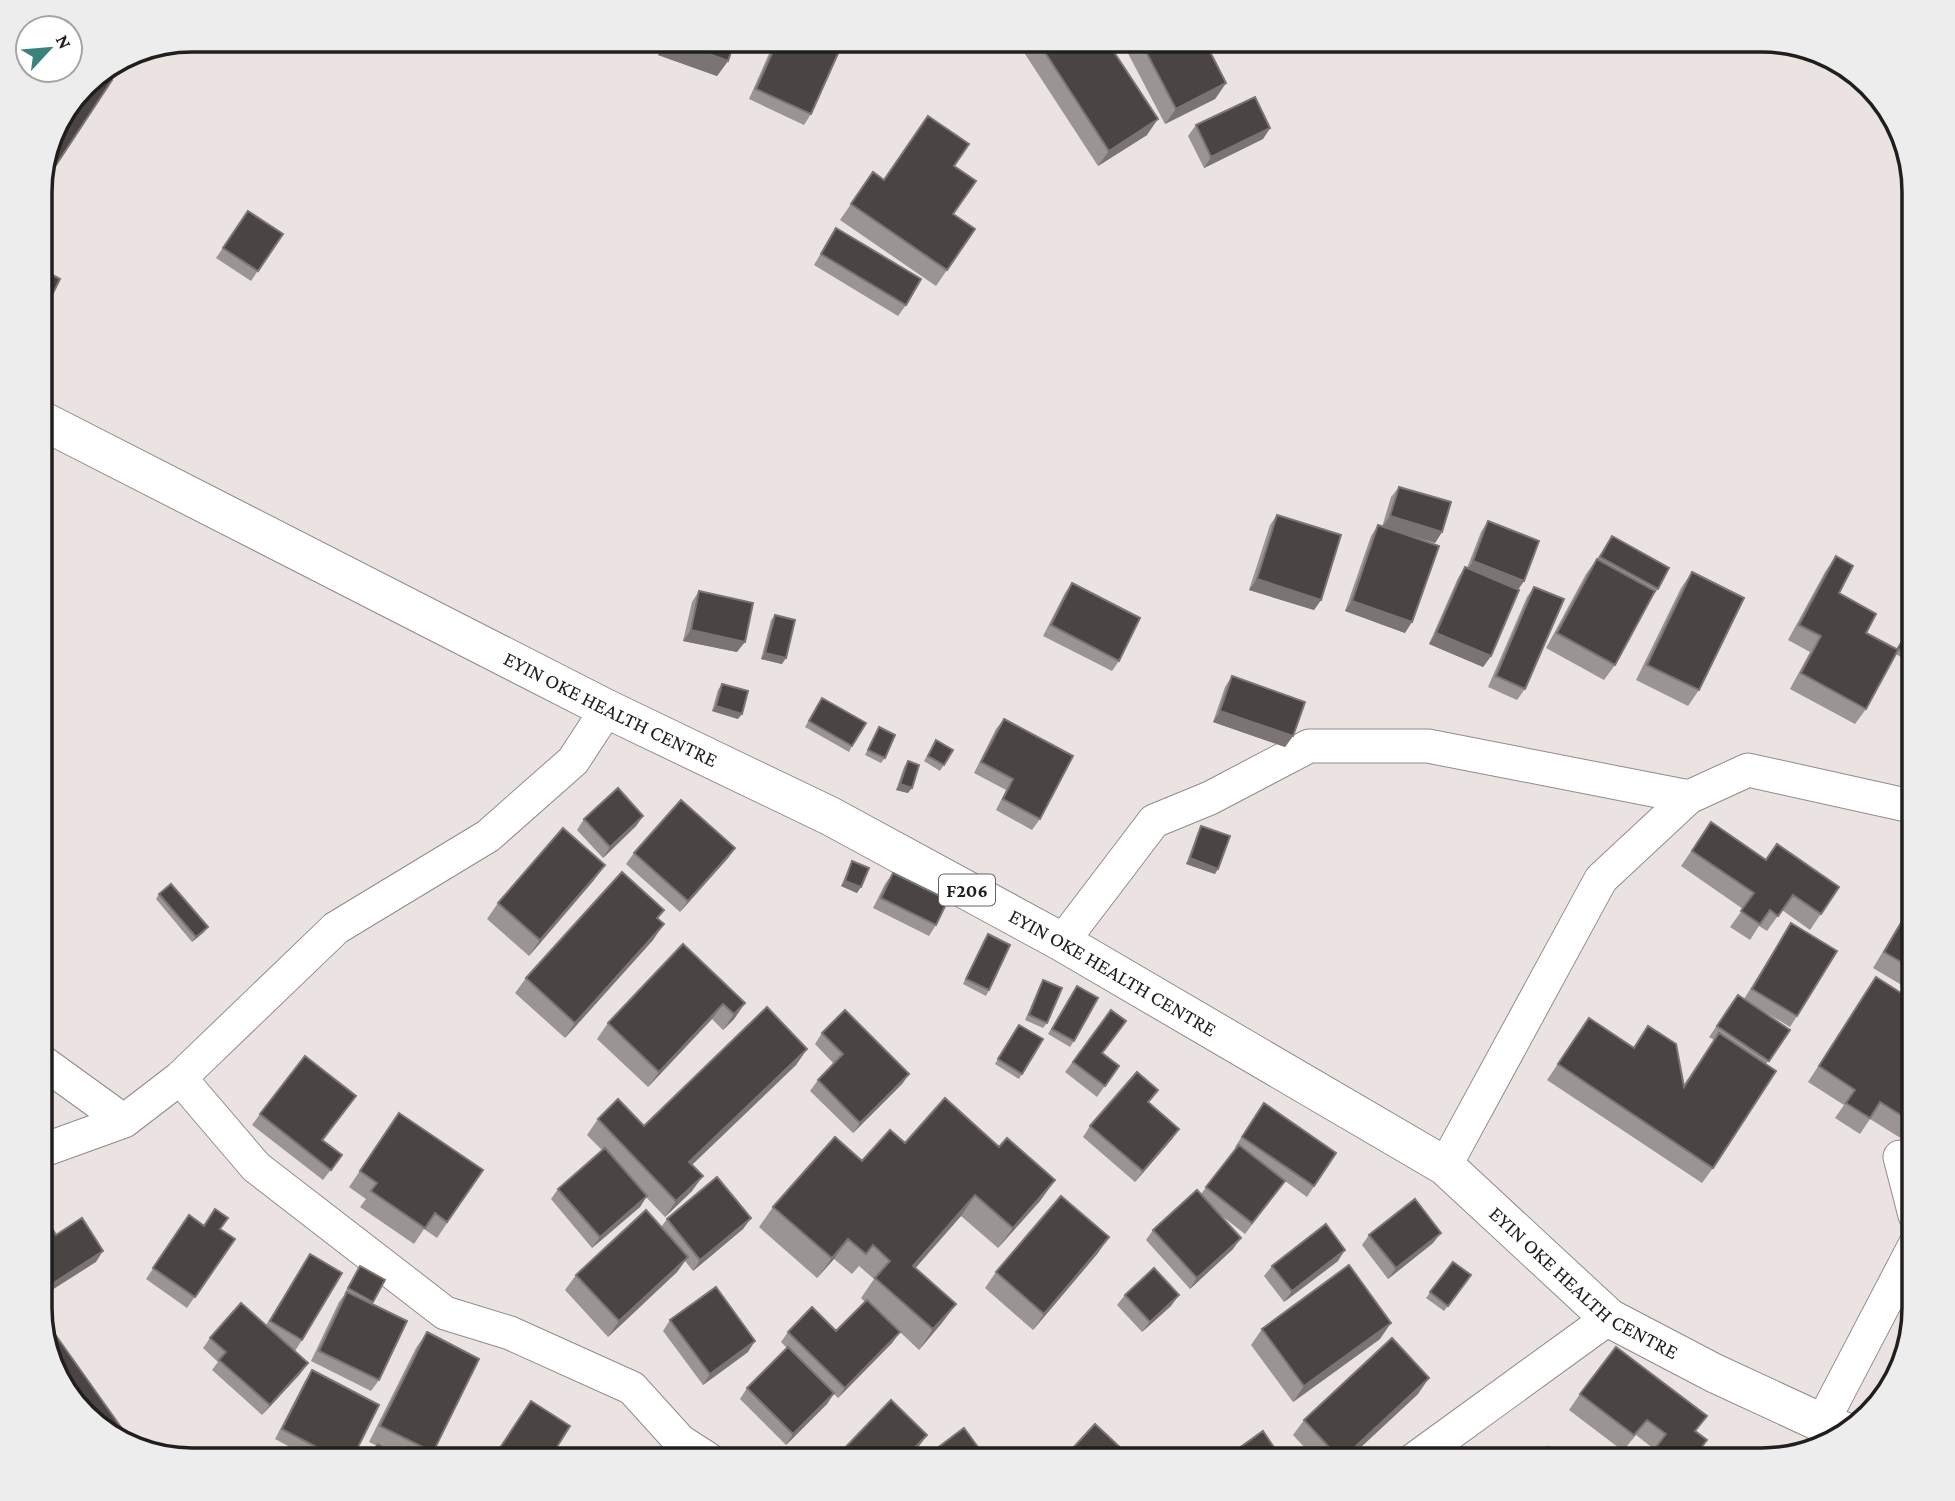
<svg xmlns="http://www.w3.org/2000/svg" width="1955" height="1501" font-family="'Crimson Pro',serif">
	<style>
		.lines { fill: none; stroke-linecap: round; stroke-linejoin: round }
		.minor-casing { stroke: #928b89; stroke-width: 35 }
		.major-casing { stroke: #928b89; stroke-width: 40 }
		.minor { stroke: #fff; stroke-width: 33 }
		.major { stroke: #fff; stroke-width: 38 }
		.wall { fill: #9a9492 }
		.shaded-wall { fill: #7a7472 }
		.building { fill: #4a4442; stroke: #7a7472; stroke-width: 2 }
		.labels { text-anchor: middle; dominant-baseline: central; stroke-width: 7; stroke-linejoin: round; paint-order: stroke }
		.shield { fill: #fff; stroke: #646262; stroke-width: 2 }
		.shield-label { font-size: 19px; font-weight: bold; fill: #211e1e }
		.street-label { font-size: 21px; fill: #211e1e; stroke: #fff }
		.rim { fill: none; stroke: #211e1e; stroke-width: 3.5 }
	</style>
	<rect width="100%" height="100%" fill="#ebe3e1"/>
	<g class="lines">
		<g class="minor-casing">
			<path id="minor" d="M1062 942 1154 821 1210 798 1309 746H1428L1689 797
				M41 1061 124 1121
				M180 1078 256 1167 445 1313 510 1333 632 1388 680 1441 711 1461
				M41 1151 124 1121 180 1078 336 928 488 836 573 761 607 709
				M1900 1157 1915 1215
				M1445 1166 1601 879 1689 797 1748 770 1915 807
				M1822 1423 1915 1245
				M1412 1461 1609 1318"/>
		</g>
		<g class="major-casing">
			<g id="major">
				<path id="s1" d="M41 420 607 709 830 816 1062 942 1445 1166 1609 1318 1714 1373 1822 1423 1846 1432"/>
			</g>
		</g>
		<use href="#minor" class="minor"/>
		<use href="#major" class="major"/>
	</g>
	<path class="wall" d="M663 40H735L728 61 717 76 658 55Z
		M775 40H844L811 114 804 125 749 99Z
		M1034 40H1106L1147 135 1098 166 1025 54Z
		M1121 40H1204L1226 83 1215 99 1165 124Z
		M56 125 52 171 41 187V182Z
		M1196 125 1270 128 1263 139 1204 168 1188 136Z
		M954 166 953 214 975 229 936 286 840 220 873 172 884 180Z
		M248 211 283 234 251 281 216 258Z
		M836 228 906 305 898 316 814 265Z
		M1399 487 1442 532 1435 543 1386 528 1405 633 1345 611 1371 536 1378 525 1382 527 1391 497Z
		M1277 515 1321 600 1314 610 1249 590 1270 525Z
		M1488 521 1524 581 1518 590 1491 656 1483 667 1429 644 1458 578 1465 567 1467 568 1481 532Z
		M1612 536 1658 589 1650 600 1615 665 1604 680 1546 648 1586 574 1597 559Z
		M1836 556 1839 593 1866 633 1897 650 1915 620V663L1913 665 1896 654 1866 709 1855 724 1790 689 1810 652 1788 640 1825 572Z
		M1692 572 1699 690 1688 706 1636 680 1681 588Z
		M1072 583 1119 661 1112 671 1043 636 1065 593Z
		M1534 587 1525 689 1517 700 1488 687 1527 597Z
		M699 591 737 652 683 641 692 602Z
		M775 615 782 664 761 659 771 620Z
		M1232 676 1293 736 1285 747 1213 722 1225 687Z
		M722 684 738 719 712 711 718 690Z
		M822 698 852 746 849 752 805 727Z
		M1004 719 1040 819 1032 830 996 810 1006 790 974 773 996 729Z
		M879 727 885 758 881 763 865 755Z
		M936 740 953 750 940 771 924 761Z
		M908 761V793L896 790 904 767Z
		M643 816 636 826 603 858 577 830 584 819Z
		M1711 822 1766 860 1839 887 1810 930 1782 910 1767 931 1759 926 1750 940 1730 927 1743 909 1681 866Z
		M1201 826 1215 874 1186 864 1198 832Z
		M735 848 728 858 680 912 626 864 634 853Z
		M852 861 857 893 841 886 849 867Z
		M893 873 936 925 929 936 873 908 885 884Z
		M594 880 529 956 487 919 498 903Z
		M159 894 204 932 192 942 156 899Z
		M1915 898V993L1873 968Z
		M658 919 653 940 565 1038 515 993 526 978Z
		M1791 923 1797 1016 1790 1027 1748 1002 1790 1030 1766 1064 1713 1168 1702 1183 1547 1080 1589 1018 1683 1086 1714 1040 1709 1037 1738 995 1744 999Z
		M988 934 989 990 986 996 963 984 984 940Z
		M683 944 745 1003 734 1019 723 1030 712 1019 648 1087 597 1039 608 1023Z
		M1876 977 1915 1002V1147L1870 1119 1860 1134 1835 1118 1844 1105 1808 1082Z
		M1043 980 1047 1023 1043 1028 1025 1020 1040 985Z
		M1077 986 1074 1041 1070 1047 1048 1034Z
		M1111 1010 1102 1053 1119 1066 1097 1097 1065 1072Z
		M1015 1030 1022 1074 1019 1079 995 1064Z
		M822 1033 909 1074 902 1084 853 1133 810 1091 818 1080 834 1064 815 1044Z
		M807 1049 796 1065 692 1165V1191L665 1217 646 1197 640 1207 592 1248 551 1199 558 1189 602 1150 587 1135 598 1119 644 1126Z
		M356 1096 323 1141 342 1155 323 1180 252 1125 260 1114Z
		M1264 1103 1336 1153 1307 1197 1285 1181 1245 1234 1218 1213 1233 1249 1190 1289 1146 1240 1153 1230 1201 1194 1236 1148 1235 1147Z
		M399 1113 483 1170 437 1238 424 1229 414 1244 360 1207 366 1199 349 1187Z
		M1090 1126 1179 1129 1172 1139 1135 1182 1083 1137Z
		M905 1143 999 1147 1055 1180 1040 1201 998 1248 961 1216 915 1268 956 1304 941 1324 919 1350 900 1332 892 1343 838 1398 834 1394 827 1404 786 1445 740 1399 747 1388 787 1348 781 1342 788 1332 836 1331 865 1302 861 1298 874 1279 859 1266 852 1274 834 1259 817 1278 759 1227 773 1207 862 1161Z
		M189 1215 204 1225 220 1229 235 1239 187 1308 146 1279Z
		M751 1218 743 1229 693 1271 685 1261 677 1272 608 1337 565 1290 576 1275 661 1227 667 1219Z
		M1369 1235 1433 1243 1388 1279 1362 1245Z
		M1098 1253 1033 1330 985 1288 996 1272Z
		M310 1254 302 1340 295 1351 293 1349 300 1374 262 1415 212 1370 218 1362 203 1348 210 1338 266 1325Z
		M1338 1261 1284 1302 1264 1276 1272 1266Z
		M1453 1262 1471 1275 1444 1311 1426 1298Z
		M360 1266 385 1280 372 1304 379 1380 371 1391 311 1361 339 1302 345 1294H344Z
		M1125 1295 1171 1306 1142 1332 1117 1305Z
		M670 1320 748 1352 703 1385 663 1331Z
		M1262 1329 1380 1339 1293 1402 1251 1345Z
		M427 1332 433 1452 427 1461H407L369 1442 416 1348Z
		M312 1370 351 1461H316L275 1439 305 1381Z
		M1418 1394 1346 1461H1317L1293 1435 1304 1420Z
		M1580 1394 1707 1416 1654 1449 1636 1435 1623 1451 1569 1410Z
		M927 1435 919 1446 905 1461H834L839 1454Z"/>
	<path class="shaded-wall" d="M668 40H672L728 61 717 76 658 55Z
		M1226 83 1215 99 1165 124 1176 109Z
		M1158 119 1147 135 1098 166 1109 151Z
		M1270 128 1263 139 1204 168 1211 157Z
		M1390 516 1442 532 1435 543 1382 527Z
		M1473 561 1524 581 1516 592 1466 572Z
		M1257 579 1321 600 1314 610 1249 590Z
		M1352 601 1412 622 1405 633 1345 611Z
		M691 630 745 642 737 652 683 641Z
		M1436 633 1491 656 1483 667 1429 644Z
		M765 653 786 658 782 664 761 659Z
		M716 706 742 714 738 719 712 711Z
		M1220 711 1293 736 1285 747 1213 722Z
		M900 784 912 788 908 793 896 790Z
		M643 816 636 826 603 858 610 847Z
		M735 848 728 858 680 912 688 901Z
		M1190 858 1218 869 1215 874 1186 864Z
		M605 865 594 880 529 956 540 940Z
		M845 881 861 887 857 893 841 886Z
		M664 924 653 940 565 1038 575 1023Z
		M208 927 204 932 192 942 196 937Z
		M745 1003 734 1019 723 1030 734 1014Z
		M723 1004 712 1019 648 1087 659 1072Z
		M807 1049 796 1065 678 1178 689 1162Z
		M909 1074 902 1084 853 1133 860 1123Z
		M1179 1129 1172 1139 1135 1182 1143 1171Z
		M703 1176 692 1191 665 1217 676 1201Z
		M1055 1180 1040 1201 998 1248 1013 1228Z
		M975 1195 961 1216 899 1287 913 1266Z
		M647 1196 640 1207 592 1248 600 1237Z
		M751 1218 743 1229 693 1271 700 1260Z
		M1441 1233 1433 1243 1388 1279 1396 1268Z
		M1109 1237 1098 1253 1033 1330 1044 1314Z
		M1241 1238 1233 1249 1190 1289 1197 1278Z
		M848 1239 834 1259 817 1278 832 1258Z
		M1345 1250 1338 1261 1284 1302 1292 1291Z
		M103 1251 96 1262 41 1297V1291Z
		M688 1257 677 1272 608 1337 619 1321Z
		M1179 1295 1171 1306 1142 1332 1150 1322Z
		M956 1304 941 1324 919 1350 933 1329Z
		M1391 1323 1380 1339 1293 1402 1304 1386Z
		M900 1332 892 1343 838 1398 845 1388Z
		M755 1341 748 1352 703 1385 710 1374Z
		M308 1363 300 1374 262 1415 270 1405Z
		M1429 1378 1418 1394 1346 1461H1340Z
		M834 1393 827 1404 786 1445 793 1434Z
		M927 1435 919 1446 905 1461H902Z"/>
	<path class="building" d="M672 40H735L728 61Z
		M778 40H844L811 114 756 89Z
		M1037 40H1106L1158 119 1109 151Z
		M1140 40H1204L1226 83 1176 109Z
		M101 73 112 80 52 171 45 166 56 125 92 78Z
		M1255 97 1270 128 1211 157 1196 125Z
		M928 116 969 144 954 166 976 181 953 214 975 229 947 270 851 204 873 172 884 180Z
		M248 211 283 234 258 271 223 248Z
		M836 228 921 279 906 305 821 254Z
		M41 269 60 279 44 311 41 310Z
		M1399 487 1451 502 1442 532 1390 516Z
		M1277 515 1341 535 1321 600 1257 579Z
		M1488 521 1539 541 1524 581 1473 561Z
		M1378 525 1439 546 1412 622 1352 601Z
		M1612 536 1669 568 1658 589 1600 557Z
		M1836 556 1853 566 1839 593 1876 614 1866 633 1898 650 1866 709 1801 673 1821 636 1799 625Z
		M1597 559 1655 591 1615 665 1557 633Z
		M1465 567 1519 590 1491 656 1436 633Z
		M1692 572 1744 598 1699 690 1647 665Z
		M1072 583 1140 618 1119 661 1051 625Z
		M1534 587 1564 599 1525 689 1496 676Z
		M699 591 753 603 745 642 691 630Z
		M775 615 795 620 786 658 765 653Z
		M1915 621V658L1898 648Z
		M1232 676 1305 702 1293 736 1220 711Z
		M722 684 748 691 742 714 716 706Z
		M822 698 866 723 852 746 809 721Z
		M1004 719 1073 756 1040 819 1003 799 1013 779 981 762Z
		M879 727 895 735 885 758 868 750Z
		M936 740 953 750 944 765 928 756Z
		M908 761 919 765 912 788 900 784Z
		M618 788 643 816 610 847 584 819Z
		M681 800 735 848 688 901 634 853Z
		M1711 822 1766 860 1777 844 1839 887 1821 914 1793 895 1778 916 1770 910 1760 924 1741 911 1754 893 1692 851Z
		M1201 826 1230 836 1218 869 1190 858Z
		M563 828 605 865 540 940 498 903Z
		M852 861 869 868 861 887 845 881Z
		M622 872 664 910 657 918 664 924 575 1023 526 978Z
		M893 873 948 900 936 925 881 898Z
		M171 884 208 927 196 937 159 894Z
		M1915 899V970L1884 952Z
		M1791 923 1837 951 1797 1016 1752 989Z
		M988 934 1010 945 989 990 966 979Z
		M683 944 745 1003 734 1014 723 1004 659 1072 608 1023Z
		M1876 977 1915 1002V1124L1880 1102 1870 1118 1846 1103 1855 1090 1819 1066Z
		M1043 980 1062 988 1047 1023 1029 1015Z
		M1077 986 1098 998 1074 1041 1052 1029Z
		M1738 995 1790 1030 1769 1061 1717 1026Z
		M767 1007 807 1049 689 1162 703 1176 676 1201 598 1119 618 1099 644 1126Z
		M845 1010 909 1074 860 1123 818 1080 843 1054 822 1033Z
		M1111 1010 1126 1021 1102 1053 1119 1066 1105 1086 1073 1062Z
		M1589 1018 1634 1048 1648 1026 1676 1044 1684 1087 1719 1033 1776 1071 1713 1168 1558 1064Z
		M1019 1025 1043 1039 1022 1074 998 1059Z
		M305 1056 356 1096 322 1140 342 1155 331 1170 260 1114Z
		M1137 1072 1158 1090 1148 1102 1179 1129 1143 1171 1090 1126Z
		M945 1098 999 1147 1007 1138 1055 1180 1013 1228 975 1195 913 1266 956 1304 933 1329 875 1278 890 1261 873 1245 866 1254 848 1239 832 1258 773 1207 835 1137 862 1161 890 1130 905 1143Z
		M1264 1103 1336 1153 1314 1186 1242 1137Z
		M399 1113 483 1170 447 1222 435 1213 425 1228 371 1191 377 1183 360 1171Z
		M1239 1145 1285 1181 1252 1223 1206 1187Z
		M605 1148 647 1196 600 1237 558 1189Z
		M717 1177 751 1218 700 1260 667 1219Z
		M1197 1190 1241 1238 1197 1278 1153 1230Z
		M1061 1196 1109 1237 1044 1314 996 1272Z
		M1415 1199 1441 1233 1396 1268 1369 1235Z
		M215 1209 228 1218 220 1229 235 1239 195 1297 153 1268 189 1215 204 1226Z
		M41 1210 56 1235 82 1218 103 1251 41 1291Z
		M646 1210 688 1257 619 1321 576 1275Z
		M1326 1224 1345 1250 1292 1291 1272 1266Z
		M310 1254 342 1273 302 1340 270 1321Z
		M1453 1262 1471 1275 1448 1306 1430 1292Z
		M1349 1265 1391 1323 1304 1386 1262 1329Z
		M360 1266 385 1280 373 1302 348 1288Z
		M1154 1268 1179 1295 1150 1322 1125 1295Z
		M716 1287 755 1341 710 1374 670 1320Z
		M347 1292 407 1321 379 1380 319 1351Z
		M867 1300 900 1332 845 1388 788 1332 812 1307 836 1331Z
		M241 1303 308 1363 270 1405 219 1360 226 1352 210 1338Z
		M42 1316 130 1440 99 1429 56 1376 41 1318Z
		M427 1332 479 1359 433 1452 380 1426Z
		M1392 1338 1429 1378 1341 1460 1304 1420Z
		M788 1347 834 1393 793 1434 747 1388Z
		M1616 1347 1707 1416 1695 1431 1707 1440 1691 1461H1646L1666 1434 1647 1420 1634 1435 1580 1394Z
		M312 1370 379 1405 351 1461H343L282 1429Z
		M891 1400 927 1435 902 1461H846L839 1454Z
		M531 1401 570 1426 548 1461 492 1460Z
		M1095 1424 1124 1451 1115 1461H1061Z
		M964 1428 988 1461H920Z
		M1263 1431 1283 1461H1226L1224 1459Z
		M378 1444 403 1461H367Z
		M1548 1447 1569 1461H1539Z
		M1132 1448 1145 1461H1120Z
		M1470 1449 1493 1461H1464Z"/>
	<g class="labels">
		<rect class="shield" x="939" y="874.5" width="56" height="31" rx="5"/>
		<g class="shield-label">
			<text x="967" y="890">F206</text>
		</g>
		<g class="street-label">
			<text stroke="none"><textPath href="#s1" startOffset="639">EYIN OKE HEALTH CENTRE</textPath></text>
			<text stroke="none"><textPath href="#s1" startOffset="1206">EYIN OKE HEALTH CENTRE</textPath></text>
			<text stroke="none"><textPath href="#s1" startOffset="1773">EYIN OKE HEALTH CENTRE</textPath></text>
		</g>
	</g>
	<path d="M0 0H1955V1501H0ZM192 52H1762A140 140 0 0 1 1902 192V1308A140 140 0 0 1 1762 1448H192A140 140 0 0 1 52 1308V192A140 140 0 0 1 192 52Z" fill="#ededed" fill-rule="evenodd"/>
	<path class="rim" d="M192 52H1762A140 140 0 0 1 1902 192V1308A140 140 0 0 1 1762 1448H192A140 140 0 0 1 52 1308V192A140 140 0 0 1 192 52Z"/>
	<g transform="translate(49 49) rotate(64)"><circle r="33" fill="#ffffff" stroke="#a6a5a5" stroke-width="2"/>
	<path d="M0-5L12 26L0 18L-12 26Z" fill="#3a827c"/>
	<text y="-10" font-size="19" font-weight="bold" text-anchor="middle" fill="#211e1e">N</text>
	</g>
</svg>
